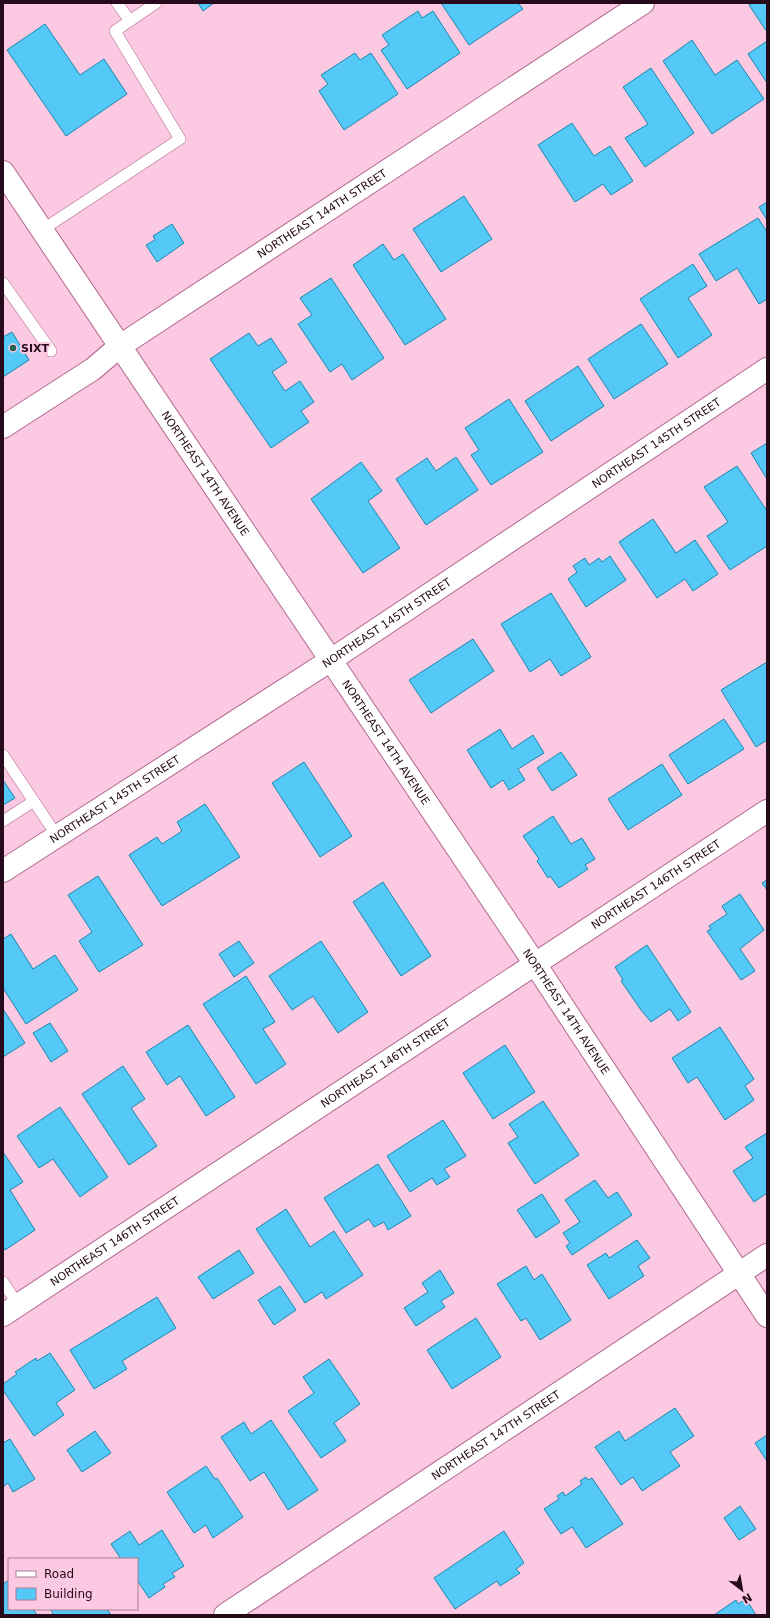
<svg xmlns="http://www.w3.org/2000/svg" width="770" height="1618" font-family="'DejaVu Sans',sans-serif">
	<style>
		.building { fill: #54c8f7; stroke: #1988af }
		.lines { fill: none; stroke-linecap: round; stroke-linejoin: round }
		.lane-casing { stroke: #b2678e; stroke-width: 12 }
		.street-casing { stroke: #b2678e; stroke-width: 24 }
		.secondary-casing { stroke: #b2678e; stroke-width: 24 }
		.lane { stroke: #fff; stroke-width: 11 }
		.street { stroke: #fff; stroke-width: 22 }
		.secondary { stroke: #fff; stroke-width: 22 }
		.poi-dot { fill: #26634f; stroke: #fcc9e2; stroke-width: 1.5 }
		.labels { text-anchor: middle; dominant-baseline: central; stroke-width: 4; stroke-linejoin: round; paint-order: stroke }
		.street-label { font-size: 11px; fill: #270a1b; stroke: #fcc9e2 }
		.poi-label { font-size: 11px; font-weight: bold; fill: #270a1b; stroke: #fcc9e2; text-anchor: start }
	</style>
	<rect width="100%" height="100%" fill="#fcc9e2"/>
	<path class="building" d="M198 3H214L203 11Z
		M441 3H518L523 9 469 45Z
		M753 3H767V32L749 5Z
		M418 11 422 18 433 11 460 53 407 89 381 50 389 45 382 35Z
		M45 24 80 75 104 59 127 94 66 136 7 50Z
		M692 40 715 75 737 60 764 99 712 134 663 61Z
		M767 41V83L748 54Z
		M355 53 360 60 371 53 398 94 344 130 319 91 328 84 321 75Z
		M651 68 694 133 645 167 625 138 648 124 623 87Z
		M572 123 594 156 610 146 633 181 611 195 603 184 575 202 538 145Z
		M464 196 492 239 441 272 413 229Z
		M767 202V220L759 207Z
		M758 218 767 232V299L759 304 737 268 716 281 699 254Z
		M172 224 184 243 157 262 146 245 155 240 153 236Z
		M383 244 394 260 403 254 446 319 405 345 353 265Z
		M693 264 707 286 688 298 712 335 678 358 640 299Z
		M331 278 384 358 352 380 342 364 330 372 298 324 312 315 300 298Z
		M641 324 668 364 614 399 588 359Z
		M12 332 29 360 3 377V337Z
		M249 333 258 346 271 338 287 362 272 372 285 391 300 381 314 402 301 411 309 422 271 448 210 359Z
		M578 366 604 406 551 441 525 401Z
		M509 399 543 452 491 485 471 455 479 450 465 428Z
		M767 443V479L751 453Z
		M456 457 478 490 426 525 396 479 427 458 436 471Z
		M361 462 382 491 368 501 400 548 363 573 311 499Z
		M737 466 767 511V546L730 570 707 536 728 522 704 487Z
		M653 519 676 553 695 540 718 574 693 591 685 579 657 598 619 542Z
		M610 556 626 580 586 607 568 579 577 572 573 566 585 558 589 565 599 558 602 562Z
		M551 593 591 657 561 676 550 659 530 672 501 624Z
		M473 639 494 671 431 713 409 680Z
		M767 662V740L756 747 721 690Z
		M724 719 744 749 688 784 669 755Z
		M500 729 512 749 533 735 544 753 518 769 525 780 509 790 503 780 491 788 467 750Z
		M561 752 577 775 552 791 537 768Z
		M304 762 352 836 320 857 272 783Z
		M662 764 682 795 628 830 608 799Z
		M3 780 15 798 3 805Z
		M205 804 240 857 162 906 129 855 157 837 162 844 182 831 177 822Z
		M553 816 571 844 582 838 595 859 585 865 588 869 559 888 550 876 548 878 537 861 539 859 523 836Z
		M98 876 143 945 99 972 79 941 92 932 68 895Z
		M767 880V890L762 883Z
		M383 882 431 956 401 976 353 902Z
		M740 894 764 930 740 949 755 971 741 980 707 931 711 929 709 926 727 914 722 906Z
		M11 934 33 969 55 955 78 990 26 1024 3 988V939Z
		M239 941 254 963 234 977 219 954Z
		M321 941 368 1012 338 1033 313 996 292 1010 269 976Z
		M647 945 691 1012 678 1021 670 1009 651 1022 641 1010 621 981 623 980 615 967Z
		M246 976 275 1022 263 1029 286 1064 256 1084 203 1004Z
		M3 1009 25 1043 3 1057Z
		M50 1023 68 1051 51 1062 33 1033Z
		M188 1025 235 1097 206 1116 180 1076 167 1085 146 1052Z
		M720 1027 754 1079 745 1086 754 1100 725 1120 697 1077 688 1083 672 1058Z
		M505 1045 535 1092 493 1119 463 1073Z
		M123 1066 145 1099 131 1108 157 1146 129 1165 82 1094Z
		M543 1101 579 1155 535 1184 508 1143 518 1137 509 1124Z
		M60 1107 108 1177 80 1197 53 1159 39 1168 17 1136Z
		M443 1120 466 1156 444 1169 450 1177 437 1185 432 1178 410 1192 387 1156Z
		M767 1133V1193L754 1202 733 1171 753 1158 745 1147Z
		M3 1152 23 1182 10 1190 35 1230 5 1250 3 1247Z
		M378 1164 411 1216 388 1230 384 1222 374 1227 369 1219 346 1233 324 1198Z
		M595 1180 608 1198 617 1192 632 1215 572 1255 566 1246 570 1243 563 1233 580 1222 565 1200Z
		M542 1194 560 1222 536 1238 517 1210Z
		M286 1209 310 1247 334 1231 363 1275 326 1299 322 1292 305 1303 256 1229Z
		M637 1240 650 1258 638 1266 644 1276 609 1299 587 1265 606 1253 609 1258Z
		M239 1250 254 1273 213 1299 198 1277Z
		M526 1266 534 1280 542 1274 571 1320 540 1340 526 1318 521 1321 497 1284Z
		M440 1270 454 1293 441 1301 445 1307 416 1326 404 1308 428 1292 422 1283Z
		M280 1286 296 1310 274 1325 258 1300Z
		M157 1297 176 1328 122 1361 127 1369 94 1389 70 1350Z
		M476 1318 501 1357 452 1389 427 1350Z
		M50 1353 75 1390 56 1403 64 1415 34 1436 3 1390V1384L17 1374 15 1372 36 1358 37 1361Z
		M329 1359 360 1404 334 1423 346 1441 321 1458 288 1411 314 1393 303 1377Z
		M675 1408 694 1436 670 1452 680 1466 642 1491 633 1477 621 1485 595 1447 619 1431 625 1441Z
		M271 1420 318 1490 288 1510 264 1472 250 1481 221 1437 244 1422 251 1434Z
		M95 1431 111 1453 82 1472 67 1450Z
		M767 1435V1461L755 1443Z
		M10 1439 35 1479 13 1492 8 1483 3 1487V1443Z
		M206 1466 215 1479 217 1478 243 1517 213 1538 206 1525 194 1533 167 1492Z
		M586 1477 588 1480 592 1478 623 1524 586 1548 572 1527 561 1534 544 1509 559 1499 557 1496 563 1492 565 1496 582 1484 580 1481Z
		M740 1506 756 1529 739 1540 724 1518Z
		M162 1530 184 1566 172 1573 175 1577 163 1584 165 1587 149 1598 137 1580V1559H121L111 1544 130 1531 139 1545Z
		M504 1531 524 1563 516 1569 520 1573 500 1586 497 1581 455 1609 434 1578Z
		M9 1580V1609H33L37 1615H3V1584Z
		M746 1599 756 1615H714L736 1600 738 1604Z
		M50 1609H107L111 1615H54Z"/>
	<g class="lines">
		<g class="lane-casing">
			<path id="lane" d="M117 3 130 21
				M42 230 180 139 115 31 156 3
				M3 283 51 351
				M3 755 57 836
				M3 821 34 801
				M3 1282 18 1305"/>
		</g>
		<g class="street-casing">
			<g id="street">
				<path id="s1" d="M3 427 93 369 120 346 643 3"/>
				<path id="s2" d="M3 871 331 660 767 369"/>
				<path id="s3" d="M3 1315 767 811"/>
				<path id="s4" d="M225 1615 767 1255"/>
			</g>
		</g>
		<g class="secondary-casing">
			<g id="secondary">
				<path id="s5" d="M3 172 535 964 767 1316"/>
			</g>
		</g>
		<use href="#lane" class="lane"/>
		<use href="#street" class="street"/>
		<use href="#secondary" class="secondary"/>
	</g>
	<circle class="poi-dot" cx="13" cy="348" r="4"/>
	<g class="labels">
		<g class="street-label">
			<text stroke="none"><textPath href="#s1" startOffset="384">NORTHEAST 144TH STREET</textPath></text>
			<text stroke="none"><textPath href="#s2" startOffset="781">NORTHEAST 145TH STREET</textPath></text>
			<text stroke="none"><textPath href="#s5" startOffset="363">NORTHEAST 14TH AVENUE</textPath></text>
			<text stroke="none"><textPath href="#s2" startOffset="457">NORTHEAST 145TH STREET</textPath></text>
			<text stroke="none"><textPath href="#s5" startOffset="687">NORTHEAST 14TH AVENUE</textPath></text>
			<text stroke="none"><textPath href="#s2" startOffset="133">NORTHEAST 145TH STREET</textPath></text>
			<text stroke="none"><textPath href="#s3" startOffset="782">NORTHEAST 146TH STREET</textPath></text>
			<text stroke="none"><textPath href="#s5" startOffset="1011">NORTHEAST 14TH AVENUE</textPath></text>
			<text stroke="none"><textPath href="#s3" startOffset="458">NORTHEAST 146TH STREET</textPath></text>
			<text stroke="none"><textPath href="#s3" startOffset="134">NORTHEAST 146TH STREET</textPath></text>
			<text stroke="none"><textPath href="#s4" startOffset="325">NORTHEAST 147TH STREET</textPath></text>
		</g>
		<g class="poi-label">
			<text x="21" y="348">SIXT</text>
		</g>
	</g>
	<rect width="770" height="1618" fill="none" stroke="#270a1b" stroke-width="8"/>
	<rect x="8" y="1558" width="130" height="52" fill="#fcc9e2" stroke="#a77d92"/>
	<rect x="16" y="1571" width="20" height="6" fill="#ffffff" stroke="#a77d92"/>
	<text x="44" y="1578" font-size="12" fill="#270a1b">Road</text>
	<rect x="16" y="1588" width="20" height="12" fill="#54c8f7" stroke="#a77d92"/>
	<text x="44" y="1598" font-size="12" fill="#270a1b">Building</text>
	<g transform="translate(742 1590) rotate(149)" stroke="#fcc9e2" stroke-width="3" paint-order="stroke">
	<path d="M0-3L7 15L0 10L-7 15Z" fill="#270a1b"/>
	<text y="-6" font-size="11" font-weight="bold" text-anchor="middle" fill="#270a1b">N</text>
	</g>
</svg>
